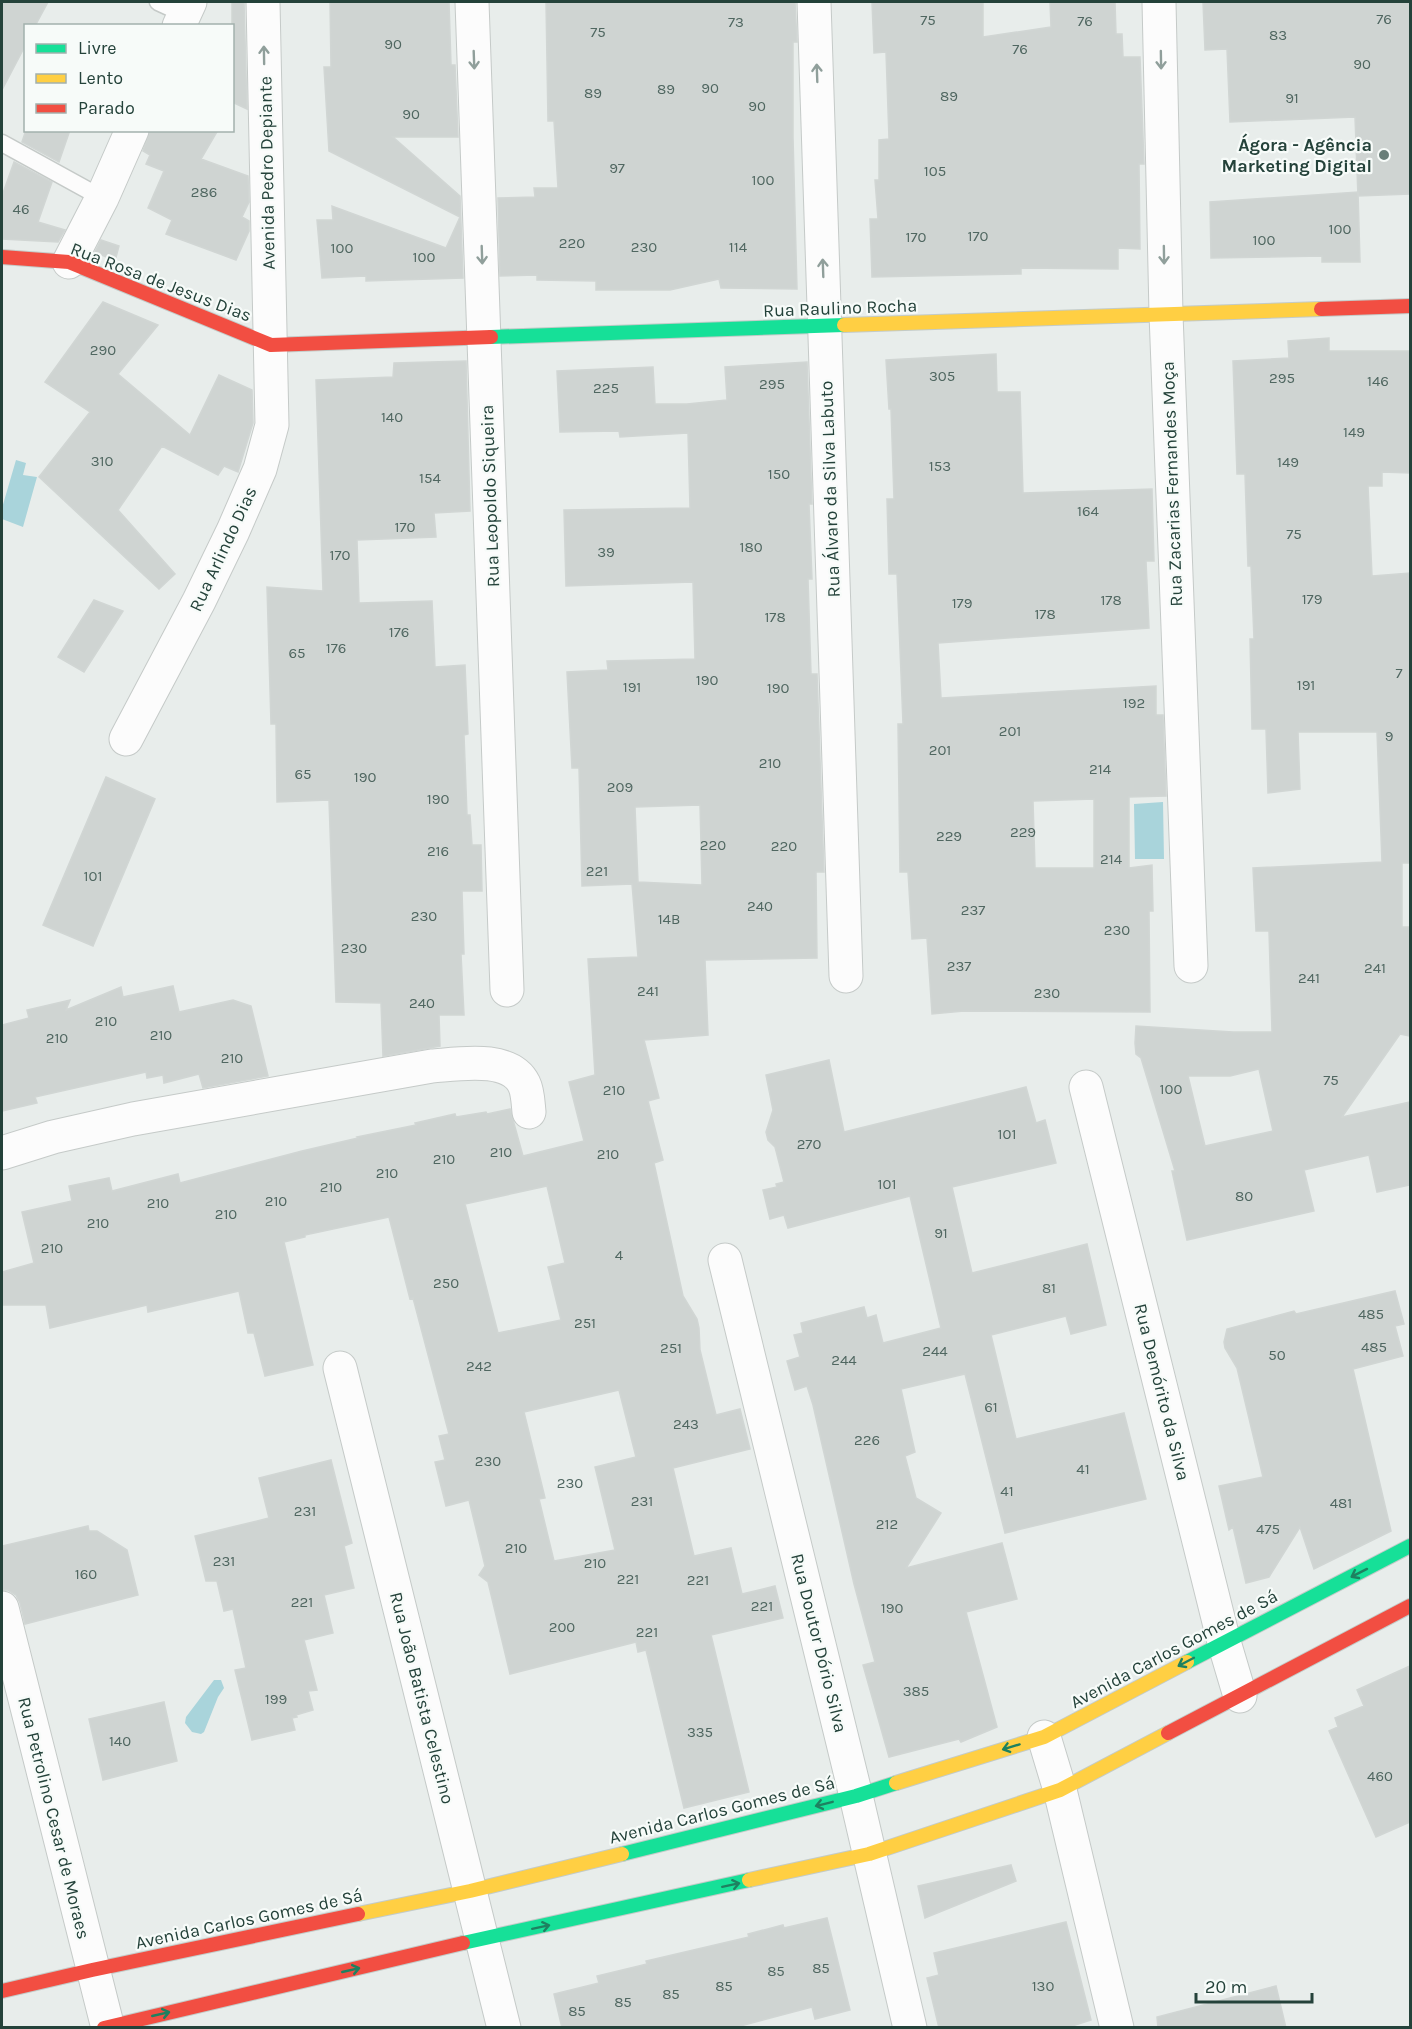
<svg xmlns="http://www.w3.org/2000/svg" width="1412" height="2029" font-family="Karla,sans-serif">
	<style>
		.water { fill: #a9d4db }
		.building { fill: #cfd4d2; stroke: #d1d6d4; stroke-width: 1.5; fill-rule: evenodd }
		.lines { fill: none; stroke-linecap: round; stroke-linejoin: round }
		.lane-casing { stroke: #c5cac8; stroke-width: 19 }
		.street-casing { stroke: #c5cac8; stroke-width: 35 }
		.fast-casing { stroke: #c3cbc8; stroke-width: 16 }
		.slow-casing { stroke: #c3cbc8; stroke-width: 16 }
		.jam-casing { stroke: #c3cbc8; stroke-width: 16 }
		.lane { stroke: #fcfcfc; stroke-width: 16 }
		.street { stroke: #fcfcfc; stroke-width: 33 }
		.fast { stroke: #16e098; stroke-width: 14 }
		.slow { stroke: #ffcf43; stroke-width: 14 }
		.jam { stroke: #f24e42; stroke-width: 14 }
		.oneway { stroke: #909f9b }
		.oneway2 { stroke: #1e8160 }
		.poi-dot { fill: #697e78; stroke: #f7fbf9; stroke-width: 2 }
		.labels { text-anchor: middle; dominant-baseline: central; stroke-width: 4.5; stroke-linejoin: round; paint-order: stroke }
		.number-label { font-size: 15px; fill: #506761 }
		.poi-label { font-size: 18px; font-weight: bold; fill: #24423a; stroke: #f7fbf9; text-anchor: end }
		.street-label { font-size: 18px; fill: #24423a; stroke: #f7fbf9 }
	</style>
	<rect width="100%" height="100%" fill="#e8edeb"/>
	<path class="water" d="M16 460 26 463 23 475 37 477 23 527 2 519V508Z
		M1163 802 1164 859H1135L1134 804Z
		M214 1680H221L224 1688 218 1697 204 1732 201 1734 192 1732 185 1723 186 1717Z"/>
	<path class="building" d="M2 2H48L35 26H26V44L2 90Z
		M232 2H244L247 109 232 102Z
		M330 2H449L451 65H455L458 137H393L460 196 463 278 366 281V276L322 278 317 220H333L332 206 446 248 460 217 329 151 324 67H331Z
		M546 2H795L797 42H793V137L797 289 721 288 719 279 670 290H596V281L537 280V275L500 276 498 198 535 197 534 188H558L554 121H548Z
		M872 2H983V37L1051 27 1050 2H1115L1116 34H1122L1123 57H1140L1144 164H1139L1140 249 1118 248V269L1021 268V274L872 277 870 219H878L875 180H879V140L889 139 886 52 874 53Z
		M1203 2H1410V194L1358 196 1355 117 1230 122 1227 49 1205 50Z
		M26 130H70L59 162 22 142Z
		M150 130H218L201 159 248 176 249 202 242 217 249 221V231L236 260 166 234 172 220 148 208 164 171 146 164 150 155 143 151Z
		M14 162 52 182 38 222 65 230 58 242 2 239V196Z
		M1358 192 1360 262H1322V256L1211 258 1210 202Z
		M101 240 119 246 115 261 95 252Z
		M103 302 158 325 118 374 190 435 219 375 252 390 253 423 238 472 224 466 218 475 162 446 118 510 175 574 159 589 39 477 90 412 45 382Z
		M1329 338V351H1410V473L1382 472V486H1368L1372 576 1410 573V863H1402V927H1410V1036L1400 1034 1342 1117 1410 1102V1185L1377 1192 1369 1155 1304 1170 1314 1211 1187 1240 1172 1171H1175L1141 1058 1136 1054 1135 1043 1136 1026 1233 1032H1272L1269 931H1256L1253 868 1382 862 1377 732H1298L1300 789 1268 793 1266 729H1252L1250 639H1254L1251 566H1248L1245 474H1237L1233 361 1289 358 1288 341ZM1259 1069 1273 1131 1205 1146 1188 1076H1230Z
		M996 354 997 392H1020L1023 493 1152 489 1154 561H1146L1149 628 938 643 941 698 1156 686V715H1163L1166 796 1129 797V868L1152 865 1153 911H1149L1150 1012 964 1011 932 1014 927 938 912 939 908 872H900L898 724H903L897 574H889L887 499H894L891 409H889L886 360ZM1094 799V868H1035L1033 801Z
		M466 361 470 511 434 513 436 537 357 540 359 603 432 601 435 667 465 665 468 734 464 735 467 815H470L472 845H481L482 891H462L464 954H461L464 1015H439L440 1046 383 1056 381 1003 336 1002 329 800 277 802 276 724H271L267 587 323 591 316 380 393 377 394 363Z
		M807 362 812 504H809L812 579H808L811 674H817L824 872H816L817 958 705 960 708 1035 644 1040 659 1098 648 1101 663 1160 654 1163 683 1296 697 1319 699 1328 700 1350 716 1415 740 1409 750 1449 673 1468 694 1556 731 1548 742 1594 775 1586 783 1618 711 1635 749 1792 684 1808 646 1650 638 1652 636 1642 510 1674 488 1582 479 1575 485 1566 469 1500 446 1506 435 1462 445 1460 439 1436 449 1434 413 1298 410 1299 389 1217 305 1235V1237L284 1242 313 1365 265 1376 254 1333H248L239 1291 148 1312 147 1305 50 1328 46 1305H2V1272L34 1263 22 1212 72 1201 69 1186 109 1178 112 1191 178 1174 180 1183 302 1151 358 1138 357 1137 416 1125 415 1123 455 1114 456 1117 486 1112 487 1114 510 1109 523 1156 584 1141 569 1082 595 1075 588 959 638 957 632 884 582 886 579 768H572L567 672 608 670 607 661 695 659 693 582 566 586 564 510 690 508 688 433 620 437 619 431 560 432 557 371 653 367 655 404H687L727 400 725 367ZM700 805 702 885 638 882 635 807ZM547 1186 565 1263 548 1267 561 1320 498 1333 465 1204ZM619 1390 636 1457 595 1467 615 1550 554 1561 539 1499 545 1498 524 1412Z
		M94 600 123 611 84 672 58 657Z
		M106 777 155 799 93 946 43 925Z
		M173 986 179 1012 233 1000 251 1006 268 1076 203 1088 199 1074 164 1083 163 1075 147 1078 146 1072 35 1097 37 1103 2 1111V1025L29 1018 27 1010 70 1000 66 1010 121 987 123 997Z
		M829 1060 844 1132 1026 1087 1036 1123 1045 1120 1056 1163 952 1187 972 1273 1087 1244 1106 1325 1071 1334 1066 1316 991 1335 1016 1439 1124 1413 1146 1499 1005 1533 965 1374 901 1389 915 1452 905 1456 916 1498 941 1513 906 1568 1002 1543 1017 1599 966 1612 997 1727 961 1742 959 1739 889 1757 863 1665 875 1662 854 1584 813 1405 807 1386 795 1390 787 1361 800 1357 794 1335 803 1333 801 1323 864 1307 867 1318 876 1315 883 1343 941 1328 910 1196 788 1228 784 1215 770 1219 763 1190 777 1187 776 1184 784 1182 775 1147 768 1140 766 1132 773 1110 766 1075Z
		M1395 1291 1404 1324 1395 1326 1403 1356 1353 1369 1391 1531 1314 1569 1300 1527 1269 1577 1246 1583 1233 1527 1229 1530 1219 1486 1263 1477 1237 1368 1225 1348 1224 1342 1227 1329 1294 1311 1296 1314Z
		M331 1460 352 1543 344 1546 354 1588 324 1595 333 1633 304 1640 317 1690 308 1691 313 1710 296 1715 297 1717 292 1718 295 1730 252 1740 235 1670 246 1668 233 1609 224 1611 217 1581H206L195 1536 269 1518 259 1478Z
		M88 1526 89 1531H97L127 1550 138 1595 25 1624 20 1603 16 1595 8 1590H2V1546Z
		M1410 1666V1822L1376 1837 1329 1731 1338 1727 1335 1718 1364 1706 1357 1690Z
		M164 1702 177 1761 103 1780 89 1719Z
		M1011 1865 1016 1881 925 1918 918 1886Z
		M827 1918 850 2010 815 2019 812 2007 733 2028H562L554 1994 599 1983 597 1976 647 1964 646 1961 749 1937 748 1934 783 1925 784 1928Z
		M1066 1922 1091 2020 1066 2028H939L927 1978 939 1975 934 1953Z
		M1276 1986 1286 2028H1158L1157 2017Z"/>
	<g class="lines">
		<g class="lane-casing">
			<path id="lane" d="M158 2 184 14
				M2 143 102 198"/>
		</g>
		<g class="street-casing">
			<path id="street" d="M472 2 507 990
				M814 2 846 976
				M1159 2 1166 314 1191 966
				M179 26 190 2
				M69 262 102 198 132 130
				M126 739 199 601 233 531 260 469 272 425 263 2
				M1086 1087 1224 1642 1240 1696
				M2 1153 53 1137 133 1119 432 1066C459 1064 510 1055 524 1084 528 1092 528 1103 529 1112
				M725 1260 856 1796 910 2028
				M340 1368 504 2028
				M2 1608 108 2028
				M1044 1737 1060 1790 1117 2028"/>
		</g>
		<g class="fast-casing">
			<path id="fast" d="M491 337 844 325
				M1187 1662 1410 1546
				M622 1854 856 1796 896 1783
				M463 1943 749 1880"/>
		</g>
		<g class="slow-casing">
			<path id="slow" d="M844 325 1321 309
				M896 1783 1044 1737 1187 1662
				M749 1880 869 1854 1060 1790 1168 1733
				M358 1914 470 1891 622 1854"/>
		</g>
		<g class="jam-casing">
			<path id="jam" d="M2 257 69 262 271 345 491 337
				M1321 309 1410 306
				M1168 1733 1410 1606
				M2 1991 92 1970 358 1914
				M104 2028 463 1943"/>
		</g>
		<use href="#lane" class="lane"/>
		<use href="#street" class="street"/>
		<use href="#fast" class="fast"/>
		<use href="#slow" class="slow"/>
		<use href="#jam" class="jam"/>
	</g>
	<defs><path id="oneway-shaft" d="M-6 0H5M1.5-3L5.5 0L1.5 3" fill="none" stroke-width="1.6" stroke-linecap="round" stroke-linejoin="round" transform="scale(1.5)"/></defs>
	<g class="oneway">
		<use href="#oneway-shaft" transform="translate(264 55) rotate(-91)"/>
		<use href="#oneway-shaft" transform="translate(474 60) rotate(88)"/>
		<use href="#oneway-shaft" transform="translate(1161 60) rotate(89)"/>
		<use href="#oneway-shaft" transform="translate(817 73) rotate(-92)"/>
		<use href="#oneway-shaft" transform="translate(482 255) rotate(88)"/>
		<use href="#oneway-shaft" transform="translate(1164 255) rotate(89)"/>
		<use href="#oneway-shaft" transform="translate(823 268) rotate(-92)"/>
	</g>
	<g class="oneway2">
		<use href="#oneway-shaft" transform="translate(1359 1573) rotate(153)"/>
		<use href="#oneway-shaft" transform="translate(1186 1662) rotate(152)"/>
		<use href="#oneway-shaft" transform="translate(1011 1747) rotate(163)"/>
		<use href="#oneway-shaft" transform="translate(824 1804) rotate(166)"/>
		<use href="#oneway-shaft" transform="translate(731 1885) rotate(-12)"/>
		<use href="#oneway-shaft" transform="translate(541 1927) rotate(-12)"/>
		<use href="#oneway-shaft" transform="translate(351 1970) rotate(-13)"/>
		<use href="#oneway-shaft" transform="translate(161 2014) rotate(-13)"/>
	</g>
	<circle class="poi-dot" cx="1384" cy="155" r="6"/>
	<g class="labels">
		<g class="number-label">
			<text x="1384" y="19">76</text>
			<text x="928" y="20">75</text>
			<text x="1085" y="21">76</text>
			<text x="736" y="22">73</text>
			<text x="598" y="32">75</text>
			<text x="1278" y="35">83</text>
			<text x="393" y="44">90</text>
			<text x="1020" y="49">76</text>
			<text x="1362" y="64">90</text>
			<text x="710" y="88">90</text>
			<text x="666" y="89">89</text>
			<text x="593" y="93">89</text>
			<text x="949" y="96">89</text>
			<text x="1292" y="98">91</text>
			<text x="757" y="106">90</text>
			<text x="411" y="114">90</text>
			<text x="617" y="168">97</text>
			<text x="935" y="171">105</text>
			<text x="763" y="180">100</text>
			<text x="204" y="192">286</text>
			<text x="21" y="209">46</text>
			<text x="1340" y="229">100</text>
			<text x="978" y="236">170</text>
			<text x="916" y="237">170</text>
			<text x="1264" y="240">100</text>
			<text x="572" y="243">220</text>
			<text x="644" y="247">230</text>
			<text x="738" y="247">114</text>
			<text x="342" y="248">100</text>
			<text x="424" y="257">100</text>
			<text x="103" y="350">290</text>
			<text x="942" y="376">305</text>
			<text x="1282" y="378">295</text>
			<text x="1378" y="381">146</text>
			<text x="772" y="384">295</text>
			<text x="606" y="388">225</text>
			<text x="392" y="417">140</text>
			<text x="1354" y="432">149</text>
			<text x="102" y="461">310</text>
			<text x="1288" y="462">149</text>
			<text x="940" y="466">153</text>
			<text x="779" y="474">150</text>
			<text x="430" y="478">154</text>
			<text x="1088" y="511">164</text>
			<text x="405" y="527">170</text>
			<text x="1294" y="534">75</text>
			<text x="751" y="547">180</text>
			<text x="606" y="552">39</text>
			<text x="340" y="555">170</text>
			<text x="1312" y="599">179</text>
			<text x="1111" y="600">178</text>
			<text x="962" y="603">179</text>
			<text x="1045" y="614">178</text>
			<text x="775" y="617">178</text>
			<text x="399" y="632">176</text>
			<text x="336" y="648">176</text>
			<text x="297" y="653">65</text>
			<text x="1399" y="673">7</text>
			<text x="707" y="680">190</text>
			<text x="1306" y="685">191</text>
			<text x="632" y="687">191</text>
			<text x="778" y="688">190</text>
			<text x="1134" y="703">192</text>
			<text x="1010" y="731">201</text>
			<text x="1389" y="736">9</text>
			<text x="940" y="750">201</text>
			<text x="770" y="763">210</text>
			<text x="1100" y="769">214</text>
			<text x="303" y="774">65</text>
			<text x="365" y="777">190</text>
			<text x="620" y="787">209</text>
			<text x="438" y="799">190</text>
			<text x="1023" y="832">229</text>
			<text x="949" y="836">229</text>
			<text x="713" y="845">220</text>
			<text x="784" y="846">220</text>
			<text x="438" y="851">216</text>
			<text x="1111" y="859">214</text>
			<text x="597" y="871">221</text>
			<text x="93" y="876">101</text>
			<text x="760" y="906">240</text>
			<text x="973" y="910">237</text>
			<text x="424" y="916">230</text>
			<text x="669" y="919">14B</text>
			<text x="1117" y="930">230</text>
			<text x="354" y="948">230</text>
			<text x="959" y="966">237</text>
			<text x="1375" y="968">241</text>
			<text x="1309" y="978">241</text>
			<text x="648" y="991">241</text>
			<text x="1047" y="993">230</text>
			<text x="422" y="1003">240</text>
			<text x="106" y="1021">210</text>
			<text x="161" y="1035">210</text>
			<text x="57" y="1038">210</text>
			<text x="232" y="1058">210</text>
			<text x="1331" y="1080">75</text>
			<text x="1171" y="1089">100</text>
			<text x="614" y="1090">210</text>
			<text x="1007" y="1134">101</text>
			<text x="809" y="1144">270</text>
			<text x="501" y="1152">210</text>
			<text x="608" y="1154">210</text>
			<text x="444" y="1159">210</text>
			<text x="387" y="1173">210</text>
			<text x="887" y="1184">101</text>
			<text x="331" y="1187">210</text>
			<text x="1244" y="1196">80</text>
			<text x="276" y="1201">210</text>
			<text x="158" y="1203">210</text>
			<text x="226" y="1214">210</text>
			<text x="98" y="1223">210</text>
			<text x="941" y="1233">91</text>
			<text x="52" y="1248">210</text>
			<text x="619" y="1255">4</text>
			<text x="446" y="1283">250</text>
			<text x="1049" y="1288">81</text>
			<text x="1371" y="1314">485</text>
			<text x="585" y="1323">251</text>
			<text x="1374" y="1347">485</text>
			<text x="671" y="1348">251</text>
			<text x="935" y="1351">244</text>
			<text x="1277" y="1355">50</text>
			<text x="844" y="1360">244</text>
			<text x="479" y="1366">242</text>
			<text x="991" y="1407">61</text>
			<text x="686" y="1424">243</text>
			<text x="867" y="1440">226</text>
			<text x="488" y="1461">230</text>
			<text x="1083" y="1469">41</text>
			<text x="570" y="1483">230</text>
			<text x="1007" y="1491">41</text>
			<text x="642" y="1501">231</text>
			<text x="1341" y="1503">481</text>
			<text x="305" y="1511">231</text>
			<text x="887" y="1524">212</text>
			<text x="1268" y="1529">475</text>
			<text x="516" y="1548">210</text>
			<text x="224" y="1561">231</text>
			<text x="595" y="1563">210</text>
			<text x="86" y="1574">160</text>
			<text x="628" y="1579">221</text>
			<text x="698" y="1580">221</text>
			<text x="302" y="1602">221</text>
			<text x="762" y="1606">221</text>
			<text x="892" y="1608">190</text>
			<text x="562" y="1627">200</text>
			<text x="647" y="1632">221</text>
			<text x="916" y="1691">385</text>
			<text x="276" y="1699">199</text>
			<text x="700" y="1732">335</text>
			<text x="120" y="1741">140</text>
			<text x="1380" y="1776">460</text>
			<text x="821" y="1968">85</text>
			<text x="776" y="1971">85</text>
			<text x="724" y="1986">85</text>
			<text x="1043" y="1986">130</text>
			<text x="671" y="1994">85</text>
			<text x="623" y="2002">85</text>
			<text x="577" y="2011">85</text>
		</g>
		<g class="poi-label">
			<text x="1372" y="145">Ágora - Agência<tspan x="1372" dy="21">Marketing Digital</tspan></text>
		</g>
		<g class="street-label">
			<text transform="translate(267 173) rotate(-91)">Avenida Pedro Depiante</text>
			<text transform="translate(161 282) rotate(21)">Rua Rosa de Jesus Dias</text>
			<text transform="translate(840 308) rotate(-2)">Rua Raulino Rocha</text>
			<text transform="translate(1172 484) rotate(-92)">Rua Zacarias Fernandes Moça</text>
			<text transform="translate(830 489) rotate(-92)">Rua Álvaro da Silva Labuto</text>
			<text transform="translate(490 496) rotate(-92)">Rua Leopoldo Siqueira</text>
			<text transform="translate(223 549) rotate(-65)">Rua Arlindo Dias</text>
			<text transform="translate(1162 1392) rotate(76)">Rua Demórito da Silva</text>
			<text transform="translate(819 1643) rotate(76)">Rua Doutor Dório Silva</text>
			<text transform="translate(1174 1649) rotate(-28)">Avenida Carlos Gomes de Sá</text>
			<text transform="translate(422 1698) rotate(76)">Rua João Batista Celestino</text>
			<text transform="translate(722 1810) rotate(-14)">Avenida Carlos Gomes de Sá</text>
			<text transform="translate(54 1818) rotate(76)">Rua Petrolino Cesar de Moraes</text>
			<text transform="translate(249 1919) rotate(-12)">Avenida Carlos Gomes de Sá</text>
		</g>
	</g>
	<rect width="1412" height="2029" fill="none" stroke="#24423a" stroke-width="6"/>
	<rect x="24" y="24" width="210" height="108" fill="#f7fbf9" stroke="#a3b1ad" stroke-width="1.5"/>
	<rect x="36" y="44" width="30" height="9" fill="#16e098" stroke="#a3b1ad" stroke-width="1.5"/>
	<text x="78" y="54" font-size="18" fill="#24423a">Livre</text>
	<rect x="36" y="74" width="30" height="9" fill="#ffcf43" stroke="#a3b1ad" stroke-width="1.5"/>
	<text x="78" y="84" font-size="18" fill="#24423a">Lento</text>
	<rect x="36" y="104" width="30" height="9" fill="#f24e42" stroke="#a3b1ad" stroke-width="1.5"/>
	<text x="78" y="114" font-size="18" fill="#24423a">Parado</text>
	<path d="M1196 1993v9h116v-9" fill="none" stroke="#24423a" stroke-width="3"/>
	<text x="1205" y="1993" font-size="18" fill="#24423a" stroke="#f7fbf9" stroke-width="4.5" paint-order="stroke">20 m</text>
</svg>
